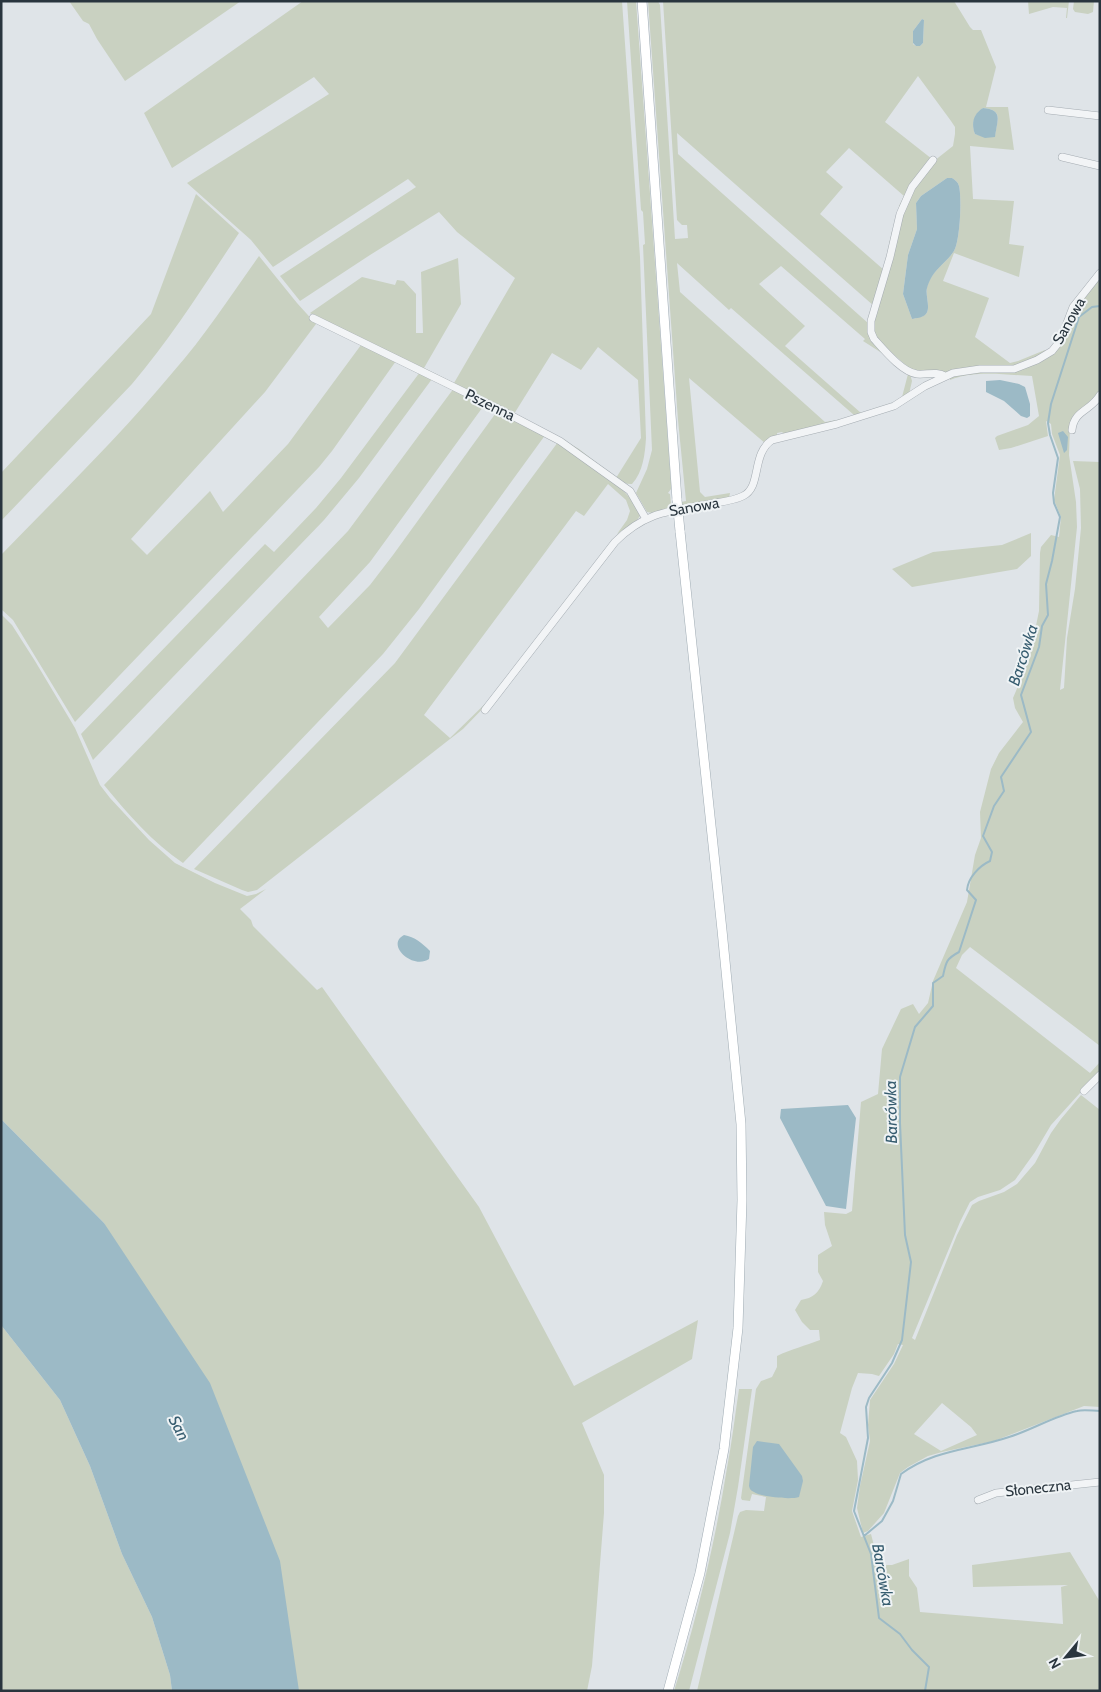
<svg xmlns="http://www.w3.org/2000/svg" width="1101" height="1692" font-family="Cabin,sans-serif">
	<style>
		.green { fill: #c9d1c1; fill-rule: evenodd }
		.water { fill: #9cbac6 }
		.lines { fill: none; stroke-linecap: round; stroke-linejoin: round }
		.stream { stroke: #9cbac6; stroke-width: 2 }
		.minor-casing { stroke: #a5acb2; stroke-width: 8 }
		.major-casing { stroke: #9fabb3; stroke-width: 10 }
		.minor { stroke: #f2f4f6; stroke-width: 7 }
		.major { stroke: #fff; stroke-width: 9 }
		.major-bridge-casing { stroke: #9fabb3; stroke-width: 10; stroke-linecap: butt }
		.major-bridge { stroke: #fff; stroke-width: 9 }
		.labels { text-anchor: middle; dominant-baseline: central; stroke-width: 4; stroke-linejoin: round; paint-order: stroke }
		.street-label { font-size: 15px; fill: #29353e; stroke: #eff3f5 }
		.water-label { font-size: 16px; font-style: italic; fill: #365c6f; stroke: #eff3f5 }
	</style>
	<rect width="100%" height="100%" fill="#dfe4e8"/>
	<path class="green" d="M69 1H241L125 81 97 39 89 24 83 21Z
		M303 1H622L640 257 646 438C645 454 643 472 632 484 617 486 585 456 572 446 563 440 553 435 544 429L579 449 616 478 641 438 638 380 598 347 581 370 552 353 514 414 323 321 310 313 362 277 395 285 397 280 404 281 416 294V333H423L421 272 458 258 461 304 424 368 454 383 515 278 457 232 439 212 370 255 300 301 280 276 416 187 408 179 273 267 251 240 187 183 329 94 314 77 172 168 144 113Z
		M627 1H636L671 483V489L668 493 670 494 671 504 686 501 678 420 648 1H658L660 5 675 239 688 238 687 225H682L677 220 663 1H954L970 27 973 30H981L996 67 986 107H1008L1014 150 970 146 973 199 1014 201 1009 244 1024 246 1019 277 954 253 943 281 989 298 975 337 1010 363 1018 361 1045 350 1047 352 1030 361 1012 367H987L947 372H915L909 368 877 340 874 333 873 323 891 259 901 216 916 185 934 161 953 146 955 134V127L951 121 918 76 885 122 932 159 916 177 901 206H899L904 196 849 148 826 172 843 187 820 214 884 270 892 231 894 232 890 254 874 306 677 133 678 154 868 323 873 341 896 362 863 341 865 339 781 266 759 284 805 326 785 346 861 413 854 415 731 308 729 310 677 263 680 292 825 422 843 419 784 434 782 432 777 433V437L765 443 689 378 700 492 705 497 730 493 729 498 686 505 652 513 647 512 636 493 647 469 652 450 643 245 645 244 643 212 641 210ZM922 19 924 20 923 43 920 46H916L913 44V31ZM983 108C1004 110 997 120 995 136L985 137 975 134C971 124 974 114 983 108ZM947 178H952C955 180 958 182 959 186 962 198 960 241 954 251 945 265 933 268 927 287 925 295 931 308 926 314 923 317 916 318 912 319L903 294 908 255 917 229 916 203 921 196Z
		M1028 1H1069L1067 18H1066L1067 8 1053 7 1029 14Z
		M1074 1H1094L1093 12 1088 14 1075 12 1073 9Z
		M196 194 239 233C205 284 172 337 132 384L1 521V473L151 314Z
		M259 256 297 303 316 324 265 392 131 539 147 555 210 491 223 512 288 444 361 345 396 361 332 451 319 467 75 722 13 620 1 609V555C59 495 120 436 173 372 205 336 231 295 259 256Z
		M1100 276V392L1070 426 1069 455 1076 502 1077 527 1060 690 1064 688 1067 638 1075 589 1081 528 1080 489 1073 461 1100 462V1046L970 947 962 955 956 968 1090 1073 1100 1062V1071L1051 1125 1035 1152 1015 1180 1000 1190 978 1197 970 1202 960 1222 912 1338 915 1340 957 1235 972 1205 979 1201 1004 1192 1017 1184 1035 1163 1051 1133 1061 1119 1081 1095 1100 1110V1407L1084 1406 994 1441 942 1452 928 1456 908 1467 900 1473 884 1513 868 1531 863 1533 857 1508 860 1486 870 1441 868 1425 870 1400 894 1364 903 1345 898 1344 894 1354 879 1376 872 1374 858 1373 852 1388 840 1433 846 1437 857 1461 858 1480 852 1511 861 1537 871 1534 879 1565H892L909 1559V1576L917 1588 920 1612 1063 1624 1061 1587 1068 1585 973 1587 972 1565 1070 1552 1100 1602V1691H697L738 1516 740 1512 746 1510 764 1511 766 1497 752 1494 750 1501 742 1500 741 1498 756 1389 761 1381 772 1377 777 1367V1356C791 1349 805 1346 820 1340L819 1330H810L802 1322 795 1310 801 1300C813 1298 819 1293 823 1281L818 1272V1255L832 1246 825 1225 824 1212 846 1214 852 1211 861 1102 878 1094 882 1049 901 1009 913 1004 919 1014 928 1003 933 981 967 902 975 855 981 838 980 812 991 769 999 753 1023 722 1015 708 1013 698 1029 660 1039 611 1040 553 1041 547 1051 535 1059 537 1061 517 1054 500 1060 455 1052 434 1051 424 1046 421 1048 436 1011 448 999 450 995 438 997 436 1028 425 1039 416 1032 376C1005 375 975 370 950 380V376L965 372H1004L1055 351 1071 315ZM942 1403 971 1427 977 1435 941 1451 914 1434Z
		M420 372 432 379 359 478 324 520 93 760 81 734 265 544 274 552 316 508 341 478Z
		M908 374H910L912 381 909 394 896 403 867 411 892 403 902 397Z
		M454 388 485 404 370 562 319 617 328 628 370 585 393 555 498 410 546 434 419 609 383 654 183 863C153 843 127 813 104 785L348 531Z
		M558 442C578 457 636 491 640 516L637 520 617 534 627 520 630 511 626 500 608 484 584 516 576 511 424 715 450 738 490 699 491 700 463 729 450 739 257 890 248 892 242 890 194 869 395 663Z
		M1031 533V556L1017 569 912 587 892 569 933 552 1002 545Z
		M1 614 12 625 35 661 75 728 100 785 110 798 149 840 175 863 215 883 247 896 256 894 266 889 240 909 251 920 253 926 317 990 322 987 479 1207 574 1386 698 1320 692 1359 582 1423 604 1475V1513L592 1666 587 1691H298L104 1223 1 1119Z
		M1 1325 60 1400 90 1466 122 1554 152 1617 170 1675 172 1691H1Z
		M739 1389H752L738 1487 730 1533 689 1691H674C697 1618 715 1543 727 1468 732 1442 735 1415 739 1389Z"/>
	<path class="water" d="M922 19 924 20 923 43 920 46H916L913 43V31Z
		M983 108C1004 110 997 120 995 137L985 138 975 134C971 124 973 114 983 108Z
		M947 178H952C955 180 958 182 959 186 962 198 960 241 954 251 945 265 933 268 927 288 925 295 931 308 926 314 923 318 916 318 912 319L903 294 908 255 917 229 916 203 921 196Z
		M1000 380 1019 384 1025 387 1030 404V416L1027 418 1021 416 1004 401 986 392V381Z
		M1063 431 1068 437 1067 450 1064 453 1058 433Z
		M404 935C415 937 422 943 430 951L429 959C413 970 385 945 404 935Z
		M848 1105 856 1118 846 1209 826 1206 780 1118 781 1109Z
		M1 1119 104 1223 210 1383 280 1561 299 1691H172L170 1675 152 1617 122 1554 90 1466 60 1400 1 1325Z
		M757 1441 779 1444 802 1476 803 1481 799 1497C791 1500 761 1497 754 1492 750 1490 750 1489 749 1486L753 1447Z"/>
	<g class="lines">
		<path class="stream" d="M864 1536 882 1521 893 1501 901 1474C935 1449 971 1450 1009 1437 1032 1430 1054 1416 1077 1411 1084 1409 1093 1411 1100 1411
			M925 1691 929 1667 912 1650 900 1634 879 1618 871 1554 854 1511 868 1438 866 1407 869 1398 892 1363 902 1340 911 1262 905 1235 900 1123V1077L915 1027 933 1006V983L943 976C946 962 946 959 959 952L976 900 967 890C968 878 979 866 990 861L992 852 983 836 994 806 1004 791 1001 777 1031 732 1021 695 1039 647 1042 626 1048 615 1046 584 1052 561 1060 517 1054 503 1053 493 1058 458 1050 435 1048 423 1051 404 1079 317 1092 307 1100 306"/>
		<g class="minor-casing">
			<path id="minor" d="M1048 110 1100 116
				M1062 157 1100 166
				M933 160 912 187 900 214 890 257 871 321V332L874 339C884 350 902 372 917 374 926 375 937 371 945 376
				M313 318 495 407 560 441 630 491 646 519
				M1072 430C1074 410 1091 411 1100 395
				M485 710 615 542C645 512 669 511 709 504 720 502 733 501 743 496 762 487 751 454 772 440L837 424 894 406 925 386 953 373 980 369H1014L1037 360 1052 351 1060 341 1073 307 1100 273
				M1084 1091 1100 1075
				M978 1500 996 1493 1100 1482"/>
		</g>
		<g class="major-casing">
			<path id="major" d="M642 1 677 500
				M668 1691 700 1573 724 1449 738 1328 742 1200 741 1124 722 930 680 531"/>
		</g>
		<use href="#minor" class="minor"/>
		<use href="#major" class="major"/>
		<g class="major-bridge-casing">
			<path id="major-bridge" d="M677 500 680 531"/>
		</g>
		<use href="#major-bridge" class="major-bridge"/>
	</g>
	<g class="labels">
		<g class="street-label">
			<text transform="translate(1069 321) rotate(-61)">Sanowa</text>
			<text transform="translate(490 405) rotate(26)">Pszenna</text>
			<text transform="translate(694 507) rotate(-10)">Sanowa</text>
			<text transform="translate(1038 1488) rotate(-6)">Słoneczna</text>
		</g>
		<g class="water-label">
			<text transform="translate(1023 655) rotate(-72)">Barcówka</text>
			<text transform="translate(891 1112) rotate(-91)">Barcówka</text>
			<text transform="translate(179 1428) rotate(63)">San</text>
			<text transform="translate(883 1575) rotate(80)">Barcówka</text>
		</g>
	</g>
	<rect width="1101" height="1692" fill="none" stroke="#29353e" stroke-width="5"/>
	<g transform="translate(1066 1657) rotate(241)" stroke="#eff3f5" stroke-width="4" paint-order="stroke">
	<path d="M0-4L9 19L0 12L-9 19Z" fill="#29353e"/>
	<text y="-8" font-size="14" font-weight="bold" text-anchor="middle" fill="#29353e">N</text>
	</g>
</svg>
